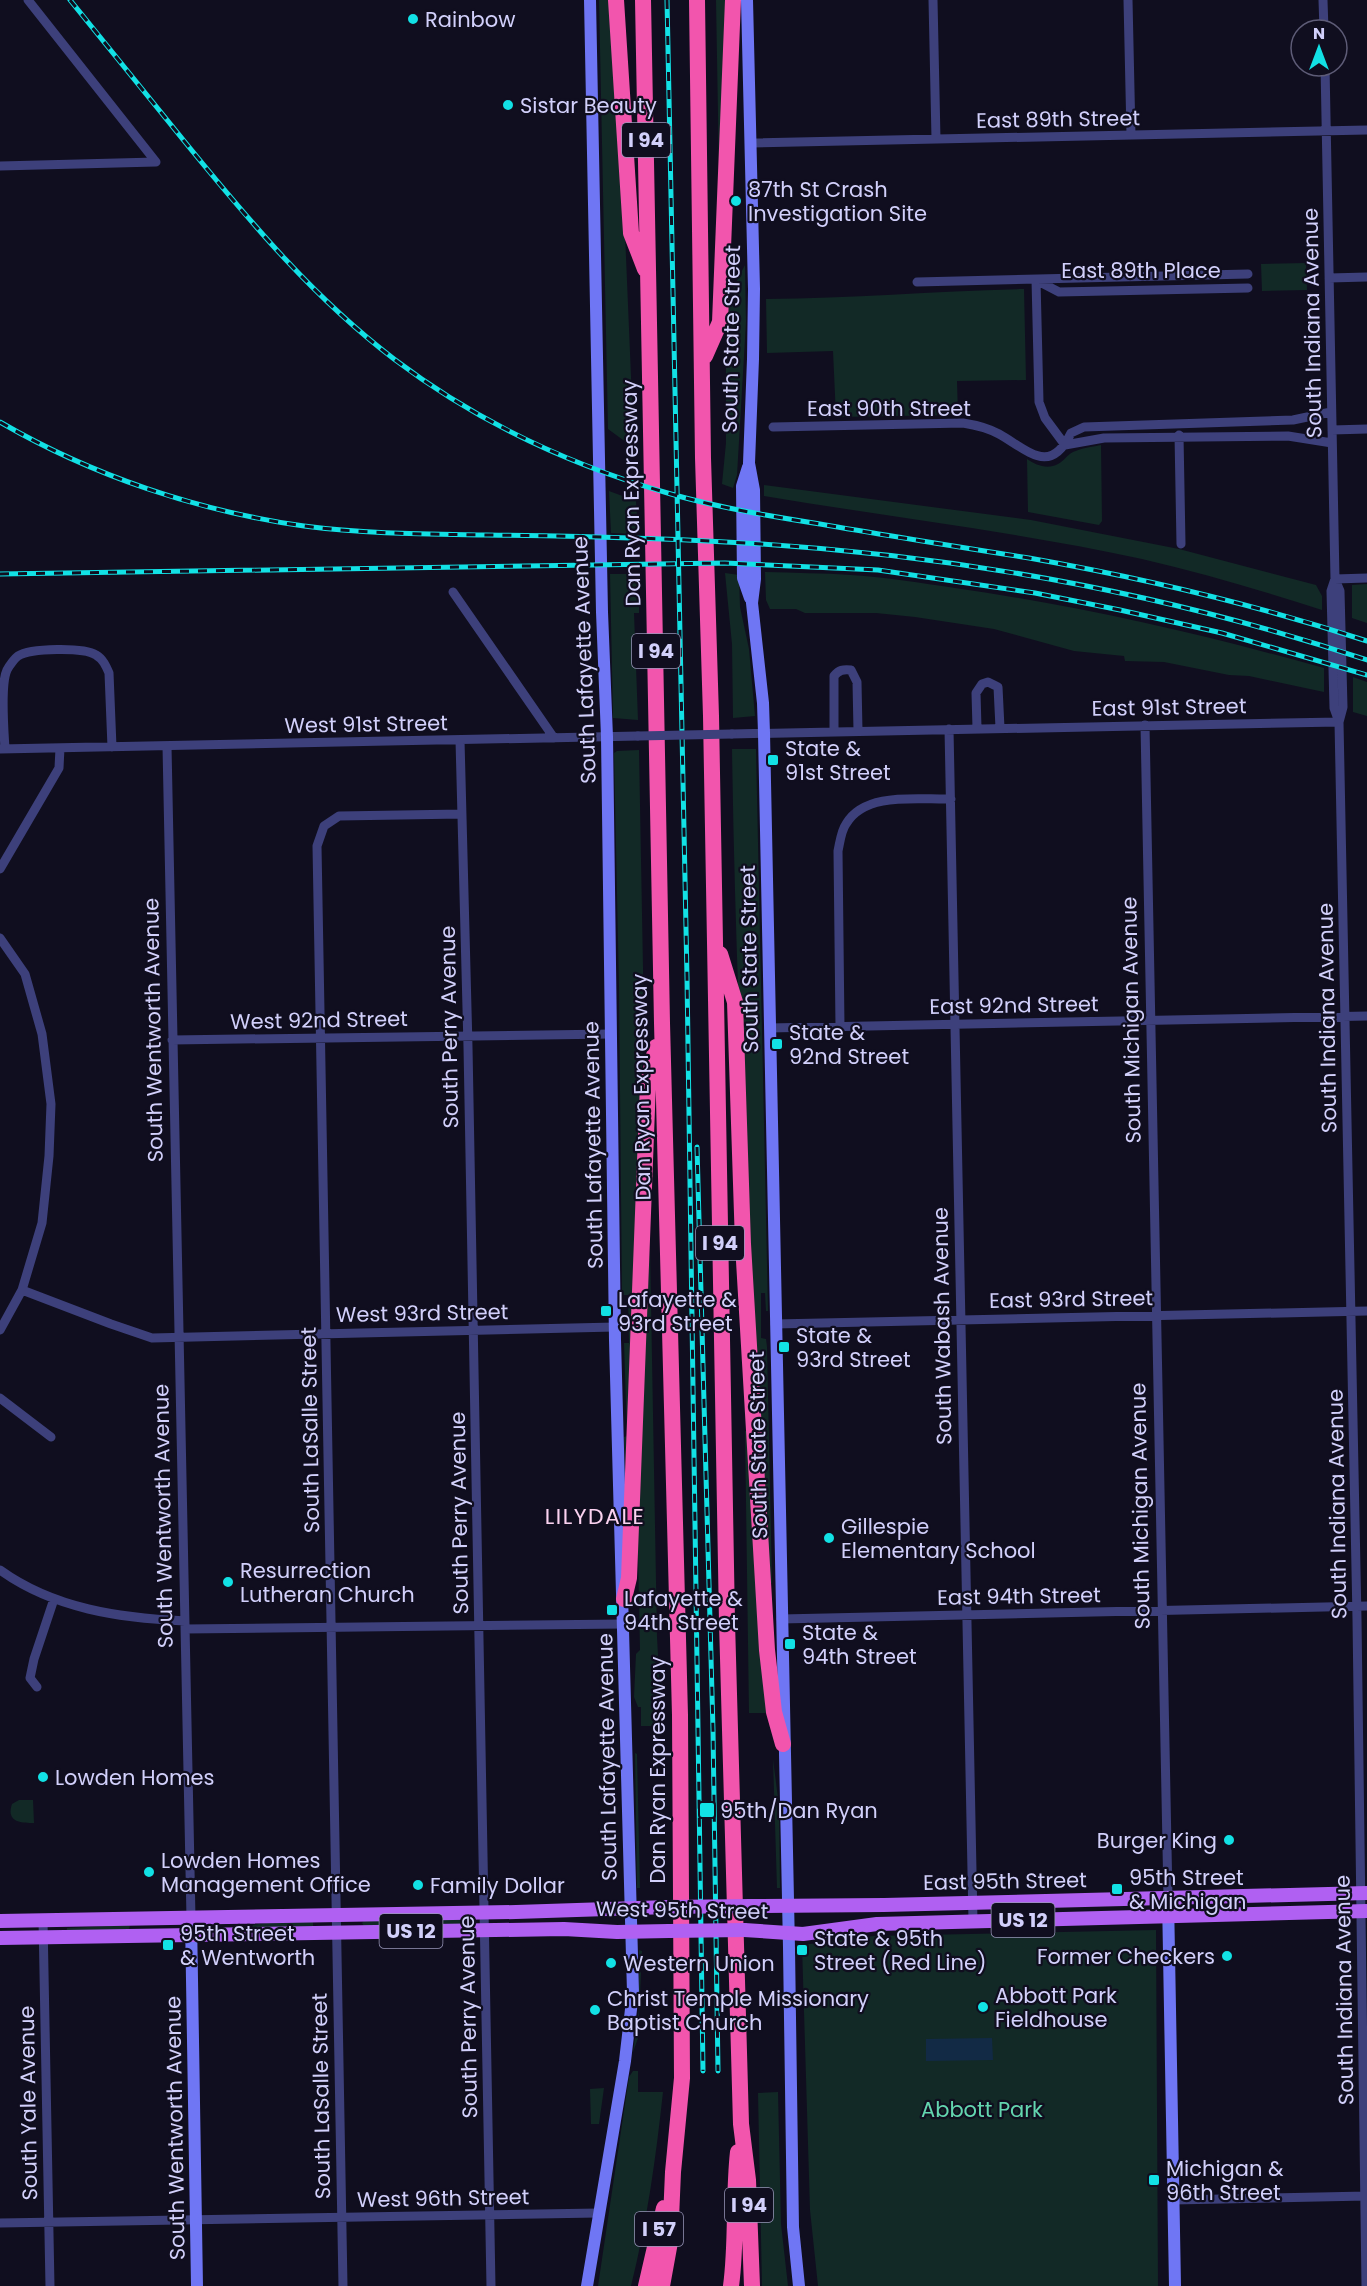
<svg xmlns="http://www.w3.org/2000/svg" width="1367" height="2286" font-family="Poppins,sans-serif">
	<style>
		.green { fill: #122926 }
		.water { fill: #122a45 }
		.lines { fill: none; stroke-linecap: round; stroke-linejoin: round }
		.street { stroke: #3d407b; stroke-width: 9 }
		.secondary { stroke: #6f76f4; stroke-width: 12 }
		.primary { stroke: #b060f2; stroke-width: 14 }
		.highway { stroke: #f255ad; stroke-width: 16 }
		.rail-casing { stroke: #12e1e5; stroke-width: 5 }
		.rail { stroke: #100e1f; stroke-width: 3; stroke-dasharray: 9; stroke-linecap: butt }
		.street-bridge { stroke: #3d407b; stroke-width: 9 }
		.primary-bridge { stroke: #b060f2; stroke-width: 14 }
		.poi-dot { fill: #12e1e5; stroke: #100e1f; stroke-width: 2 }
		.labels { text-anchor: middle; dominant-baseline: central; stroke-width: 4.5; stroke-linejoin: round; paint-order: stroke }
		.shield { fill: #100e1f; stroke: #9896b9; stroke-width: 1.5 }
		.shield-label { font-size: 20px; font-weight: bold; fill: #d2d0fb }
		.poi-label { font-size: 21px; fill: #d2d0fb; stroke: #100e1f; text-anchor: start }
		.street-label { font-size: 21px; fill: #d2d0fb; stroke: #100e1f }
		.park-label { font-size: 21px; fill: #63d5af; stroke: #100e1f }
		.neighbourhood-label { font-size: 22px; letter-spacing: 1.5px; fill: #fbd2f0; stroke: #100e1f }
	</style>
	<rect width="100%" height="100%" fill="#100e1f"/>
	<path class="green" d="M599 0H611L625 233 634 448 608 429Z
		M716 0H728L719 173Z
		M1306 263 1307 290 1262 291 1261 264Z
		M745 265 746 322 737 475 733 488 722 484 726 443V306L732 290Z
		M1024 289 1026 380 957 381 958 415 836 417 833 351 767 353 766 299C852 298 938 291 1024 289Z
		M1101 445 1102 521 1099 525 1028 512 1027 459C1036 465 1047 470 1058 464 1064 461 1067 455 1073 452 1082 448 1091 447 1101 445Z
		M764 485 1031 520 1179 549 1316 585 1322 596V610C1263 591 1203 573 1142 559 1017 532 890 517 764 496Z
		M609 491 636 501 638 534 611 533Z
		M765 572C794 573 823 573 851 575 886 577 921 583 955 588 1080 606 1202 634 1324 668V692L1249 676 1229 675 1164 662 1125 661 1124 656 1074 651 994 629 915 617 876 613H805L796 609H770L766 600Z
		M725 573 739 575 740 607 749 649 755 716 733 718 732 644Z
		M610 574H639V613H634L638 720 613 718Z
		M1367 584V623L1352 618V585Z
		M1353 677 1367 682V716L1353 712Z
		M732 749H756L768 1311H766L765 1293H761V1338L766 1339 767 1347 772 1583H768C752 1306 736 1028 732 749Z
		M639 750 644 1022 625 1482 624 1437 627 1436 624 1343H629L628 1298V1295H622L619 987 614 753 617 751Z
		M650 1246 657 1637 662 1726H641V1707H638L634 1697 636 1654 640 1650 637 1506Z
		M745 1431H749L767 1713H749Z
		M635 1753 637 1754 640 1888H637Z
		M773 1759 779 1806 780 1888H777Z
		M19 1800H33L34 1823C20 1823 6 1822 12 1804Z
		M459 1919 461 1922 459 1925 364 1926 362 1923 364 1921Z
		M273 1922H313V1926L252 1928 253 1925Z
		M130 1925 129 1929 109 1931H67V1928Z
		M1156 1930 1158 2286H818L810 2210 802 1945 874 1936Z
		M639 1950 642 1951 638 2038 633 2052 639 2010Z
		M633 2071H638V2092H663C656 2157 647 2222 631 2286H598L629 2077Z
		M604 2088 599 2124H591L590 2089Z
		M778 2092 781 2224 788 2286H762L758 2093Z"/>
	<path class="water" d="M992 2038 993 2060 926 2061V2039Z"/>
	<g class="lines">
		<path class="street" d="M28 0 156 162
			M933 0 936 139
			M1128 0 1131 135
			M1323 0 1324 30
			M1325 66 1335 579 1331 591 1334 708 1339 722
			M750 143 1367 130
			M0 166 156 162
			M1329 278 1367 277
			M1036 280 1059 292 1248 288
			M1036 280 1039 402 1045 418 1065 445
			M917 282 1248 274
			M773 427 963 423C976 425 988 428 999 434 1029 451 1050 476 1071 433L1084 427 1293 420 1331 412
			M1332 430 1367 429
			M1179 435 1181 544
			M1065 445 1104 438 1288 436 1332 443
			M1335 579 1340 591 1343 707 1339 722 1357 1619 1366 2286
			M1335 579 1367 578
			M453 592 554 738
			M1145 725 1168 1898
			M977 728 976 693 982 684 988 682 998 687 1000 728
			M949 729 973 1921
			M834 732V676C839 670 843 669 851 670L857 682 858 731
			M732 734 1339 722
			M460 740 468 1047 491 2286
			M167 746 191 1918
			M0 749 638 736
			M5 749C4 730 0 685 7 670 9 666 15 658 18 656 30 648 84 647 96 655 103 659 106 666 109 673L112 747
			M0 869 59 768 60 748
			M0 938 25 974 42 1034 51 1104 49 1156 42 1223 22 1290 0 1330
			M840 1027 838 851C840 842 841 831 846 824 865 791 919 800 951 799
			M769 1028 1367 1016
			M172 1040 611 1034
			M22 1290 111 1324 152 1338 615 1327
			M775 1324 1367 1311
			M0 1398 51 1437
			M0 1570C54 1609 120 1618 185 1621
			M781 1619 1367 1606
			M185 1629 624 1624
			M37 1687 30 1678 34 1659 54 1599
			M43 1920 50 2286
			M1173 2200 1367 2196
			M0 2223 598 2213
			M343 2286 317 846 324 826 339 816 462 814"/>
		<path class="secondary" d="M747 0 754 289 753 359 749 463 754 490 755 579 752 603 763 703 764 733 789 1948 793 2227 799 2286
			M748 467 742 486 743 578 750 598
			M1168 1898 1175 2286
			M191 1918 197 2286
			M587 2286 625 2061 633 1992 615 1340 607 737 602 612 590 0"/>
		<path class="primary" d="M750 1906 884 1905 1367 1893
			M0 1921 516 1912 668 1907
			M744 1930 803 1934 877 1924 1367 1911
			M0 1938 564 1929 617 1932 669 1931"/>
		<path class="highway" d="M616 0 631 233 645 269
			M643 0 662 1023 680 1715 682 2078 673 2172 670 2242 662 2286
			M697 0 703 458 711 716 727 1622 741 2124 748 2180 752 2286
			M705 356 720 322 733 0
			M720 954 735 1002 743 1244 767 1650 774 1712 783 1744
			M624 1599 629 1578 648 1083 656 1047
			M646 2286 664 2208
			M731 2286C737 2242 733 2197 738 2152"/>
		<g class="rail-casing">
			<path id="rail" d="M70 0C110 49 149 98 189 147 252 224 314 298 394 359 476 421 572 466 671 494 720 508 770 516 820 524 889 536 959 547 1029 558 1143 578 1257 605 1367 641
				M667 0 687 977 703 2071
				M0 422C93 476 198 511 304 526 365 534 426 534 487 535 578 536 669 538 761 544 965 557 1172 595 1367 660
				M0 574 725 563 878 570 1035 593 1120 610 1222 633 1367 675
				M697 1147 713 1730 718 2071"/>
		</g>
		<use href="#rail" class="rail"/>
		<path class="street-bridge" d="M638 736 732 734"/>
		<path class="primary-bridge" d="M668 1907 750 1906
			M669 1931 744 1930"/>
	</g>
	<g class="poi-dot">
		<circle cx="413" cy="19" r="6"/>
		<circle cx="508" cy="105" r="6"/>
		<circle cx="736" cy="201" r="6"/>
		<rect x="767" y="754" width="12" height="12" rx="3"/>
		<rect x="771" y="1038" width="12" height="12" rx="3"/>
		<rect x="600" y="1305" width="12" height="12" rx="3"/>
		<rect x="778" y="1341" width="12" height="12" rx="3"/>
		<circle cx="829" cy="1538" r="6"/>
		<circle cx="228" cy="1582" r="6"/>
		<rect x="606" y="1604" width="12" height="12" rx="3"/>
		<rect x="784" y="1638" width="12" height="12" rx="3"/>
		<circle cx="43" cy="1777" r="6"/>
		<rect x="699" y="1802" width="16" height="16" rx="3"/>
		<circle cx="1229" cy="1840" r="6"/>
		<circle cx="149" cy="1872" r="6"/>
		<circle cx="418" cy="1885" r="6"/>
		<rect x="1111" y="1883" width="12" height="12" rx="3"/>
		<rect x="162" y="1939" width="12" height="12" rx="3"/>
		<rect x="796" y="1944" width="12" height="12" rx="3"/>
		<circle cx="1227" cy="1956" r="6"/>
		<circle cx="611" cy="1963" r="6"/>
		<circle cx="983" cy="2007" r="6"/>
		<circle cx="595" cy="2010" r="6"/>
		<rect x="1148" y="2174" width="12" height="12" rx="3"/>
	</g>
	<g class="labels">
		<g class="shield">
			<rect x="622" y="123" width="48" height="34" rx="4.5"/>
			<rect x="632" y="634" width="48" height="34" rx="4.5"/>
			<rect x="696" y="1226" width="48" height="34" rx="4.5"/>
			<rect x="991.5" y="1903" width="63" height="34" rx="4.5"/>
			<rect x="379.5" y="1914" width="63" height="34" rx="4.5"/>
			<rect x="725" y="2188" width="48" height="34" rx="4.5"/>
			<rect x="635" y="2212" width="48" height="34" rx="4.5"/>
		</g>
		<g class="shield-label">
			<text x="646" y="140">I 94</text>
			<text x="656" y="651">I 94</text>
			<text x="720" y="1243">I 94</text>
			<text x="1023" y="1920">US 12</text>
			<text x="411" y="1931">US 12</text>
			<text x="749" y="2205">I 94</text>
			<text x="659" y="2229">I 57</text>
		</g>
		<g class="poi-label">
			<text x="425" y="19">Rainbow</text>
			<text x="520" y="105">Sistar Beauty</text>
			<text x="748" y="189">87th St Crash<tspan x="748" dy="24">Investigation Site</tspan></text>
			<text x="785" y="748">State &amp;<tspan x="785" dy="24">91st Street</tspan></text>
			<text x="789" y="1032">State &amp;<tspan x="789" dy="24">92nd Street</tspan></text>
			<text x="618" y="1299">Lafayette &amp;<tspan x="618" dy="24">93rd Street</tspan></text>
			<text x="796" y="1335">State &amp;<tspan x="796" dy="24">93rd Street</tspan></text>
			<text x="841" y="1526">Gillespie<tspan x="841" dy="24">Elementary School</tspan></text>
			<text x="240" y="1570">Resurrection<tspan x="240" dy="24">Lutheran Church</tspan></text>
			<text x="624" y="1598">Lafayette &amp;<tspan x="624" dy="24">94th Street</tspan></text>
			<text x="802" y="1632">State &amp;<tspan x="802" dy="24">94th Street</tspan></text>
			<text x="55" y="1777">Lowden Homes</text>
			<text x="720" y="1810">95th/Dan Ryan</text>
			<text x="1217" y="1840" text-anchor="end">Burger King</text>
			<text x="161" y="1860">Lowden Homes<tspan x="161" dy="24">Management Office</tspan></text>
			<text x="1129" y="1877">95th Street<tspan x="1129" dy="24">&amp; Michigan</tspan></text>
			<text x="430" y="1885">Family Dollar</text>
			<text x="180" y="1933">95th Street<tspan x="180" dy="24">&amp; Wentworth</tspan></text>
			<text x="814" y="1938">State &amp; 95th<tspan x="814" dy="24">Street (Red Line)</tspan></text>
			<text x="1215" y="1956" text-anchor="end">Former Checkers</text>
			<text x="623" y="1963">Western Union</text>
			<text x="995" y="1995">Abbott Park<tspan x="995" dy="24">Fieldhouse</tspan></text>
			<text x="607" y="1998">Christ Temple Missionary<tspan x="607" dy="24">Baptist Church</tspan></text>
			<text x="1166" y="2168">Michigan &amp;<tspan x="1166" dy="24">96th Street</tspan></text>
		</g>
		<g class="street-label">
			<text transform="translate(1058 119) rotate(-1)">East 89th Street</text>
			<text x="1141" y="270">East 89th Place</text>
			<text transform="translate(1312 323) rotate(-91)">South Indiana Avenue</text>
			<text transform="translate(731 339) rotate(-89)">South State Street</text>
			<text x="889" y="408">East 90th Street</text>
			<text transform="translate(631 493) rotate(-91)">Dan Ryan Expressway</text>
			<text transform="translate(584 660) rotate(-92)">South Lafayette Avenue</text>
			<text transform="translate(1169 707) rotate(-1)">East 91st Street</text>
			<text transform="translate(366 724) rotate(-1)">West 91st Street</text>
			<text transform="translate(749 959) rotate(-91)">South State Street</text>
			<text transform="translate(1014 1005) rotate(-1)">East 92nd Street</text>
			<text transform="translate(1327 1018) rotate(-91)">South Indiana Avenue</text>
			<text transform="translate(319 1020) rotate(-1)">West 92nd Street</text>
			<text transform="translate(1131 1020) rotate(-91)">South Michigan Avenue</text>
			<text transform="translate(449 1027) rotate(-91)">South Perry Avenue</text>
			<text transform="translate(153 1030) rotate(-91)">South Wentworth Avenue</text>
			<text transform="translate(641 1087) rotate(-91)">Dan Ryan Expressway</text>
			<text transform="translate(593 1145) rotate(-91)">South Lafayette Avenue</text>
			<text transform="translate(1071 1299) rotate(-1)">East 93rd Street</text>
			<text transform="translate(422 1313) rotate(-1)">West 93rd Street</text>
			<text transform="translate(942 1326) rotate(-91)">South Wabash Avenue</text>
			<text transform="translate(310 1430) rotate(-91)">South LaSalle Street</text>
			<text transform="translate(758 1445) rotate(-91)">South State Street</text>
			<text transform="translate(1337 1504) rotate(-91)">South Indiana Avenue</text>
			<text transform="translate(1140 1506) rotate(-91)">South Michigan Avenue</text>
			<text transform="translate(459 1513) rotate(-91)">South Perry Avenue</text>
			<text transform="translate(163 1516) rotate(-91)">South Wentworth Avenue</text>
			<text transform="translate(1019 1596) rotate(-1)">East 94th Street</text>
			<text transform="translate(607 1757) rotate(-91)">South Lafayette Avenue</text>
			<text transform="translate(657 1770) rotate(-90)">Dan Ryan Expressway</text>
			<text transform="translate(1005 1881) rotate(-1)">East 95th Street</text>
			<text transform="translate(682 1910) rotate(1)">West 95th Street</text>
			<text transform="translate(1344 1990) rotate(-91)">South Indiana Avenue</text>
			<text transform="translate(468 2017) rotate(-91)">South Perry Avenue</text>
			<text transform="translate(321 2096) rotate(-91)">South LaSalle Street</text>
			<text transform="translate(28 2103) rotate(-91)">South Yale Avenue</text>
			<text transform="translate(175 2128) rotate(-91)">South Wentworth Avenue</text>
			<text transform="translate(443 2198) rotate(-1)">West 96th Street</text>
		</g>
		<g class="park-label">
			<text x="982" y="2109">Abbott Park</text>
		</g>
		<g class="neighbourhood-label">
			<text x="595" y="1516">LILYDALE</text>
		</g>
	</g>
	<g transform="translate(1319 48)"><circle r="28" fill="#100e1f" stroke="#5e5c77" stroke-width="1.5"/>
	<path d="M0-4.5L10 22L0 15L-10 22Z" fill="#12e1e5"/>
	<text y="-9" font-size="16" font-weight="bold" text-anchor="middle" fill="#d2d0fb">N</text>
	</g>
</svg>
